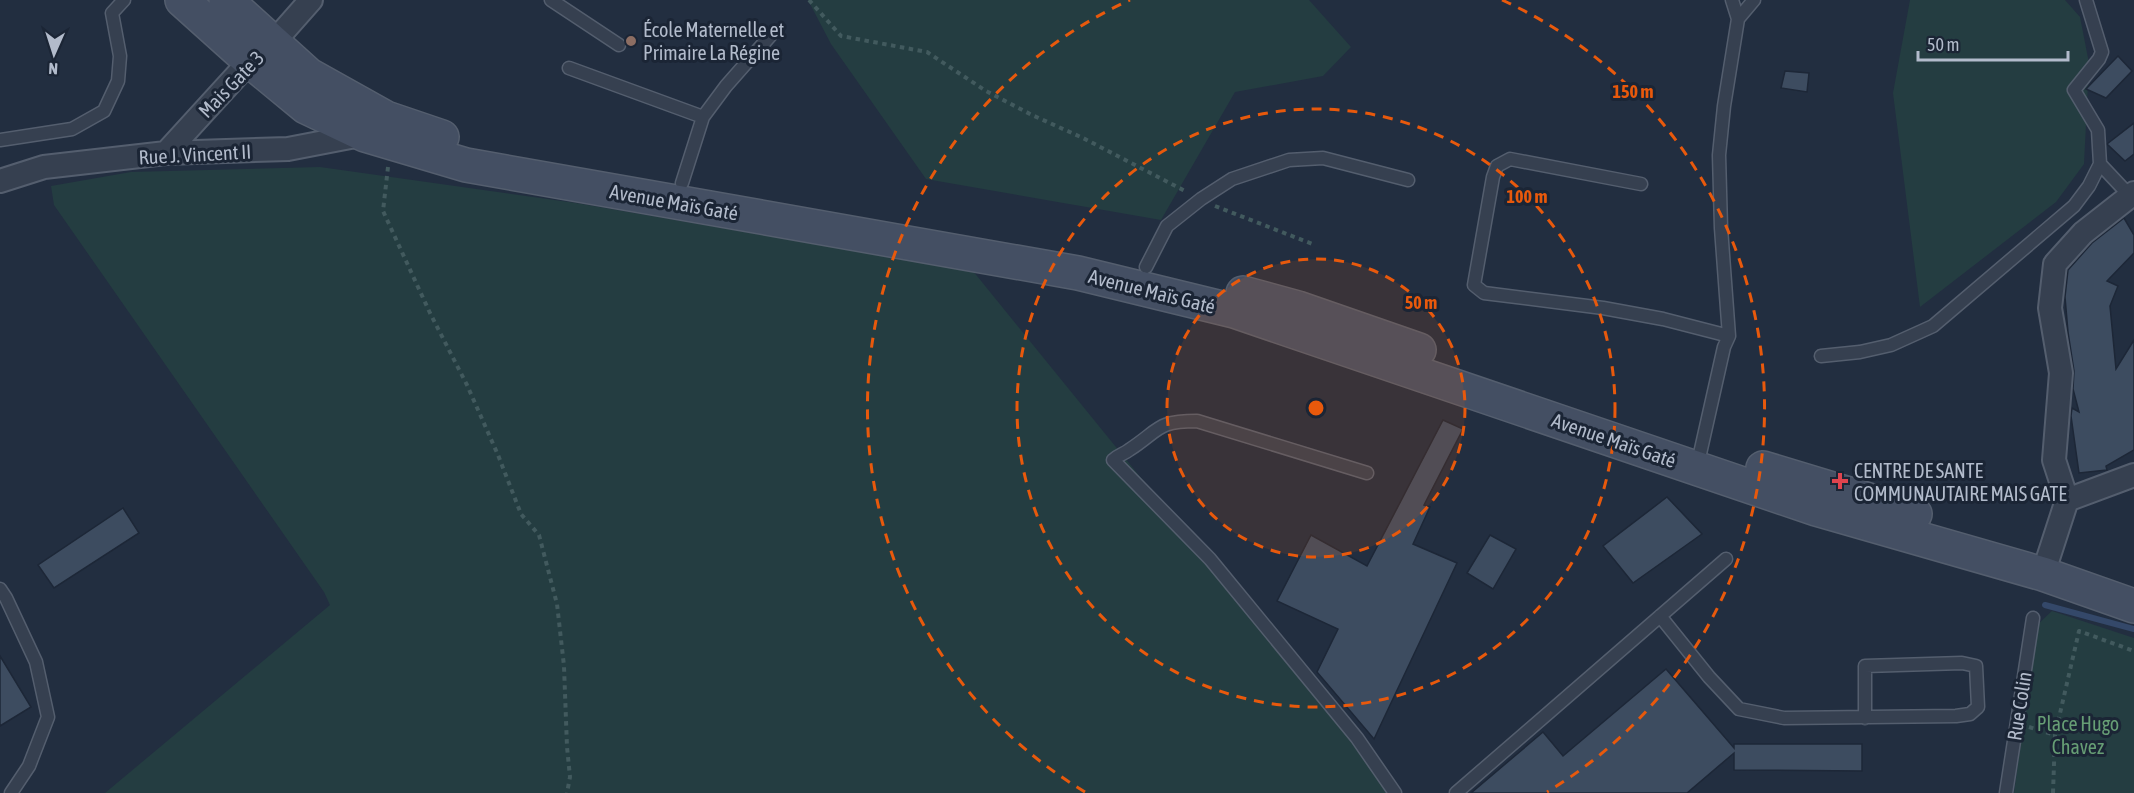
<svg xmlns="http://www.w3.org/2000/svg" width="2134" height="793" font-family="'Asap Condensed',sans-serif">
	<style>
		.green { fill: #243d41 }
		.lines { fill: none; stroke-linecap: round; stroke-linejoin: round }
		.stream { stroke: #344869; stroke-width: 6 }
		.building { fill: #3d4c60; stroke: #1d2737; stroke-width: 1.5 }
		.lane-casing { stroke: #545e6e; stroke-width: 15 }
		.street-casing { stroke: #545e6e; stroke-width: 26 }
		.secondary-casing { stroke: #545e6e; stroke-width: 36 }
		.path { stroke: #425a5e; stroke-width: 4; stroke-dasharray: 4.5 4.5; stroke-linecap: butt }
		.lane { stroke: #364050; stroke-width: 12 }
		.street { stroke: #364050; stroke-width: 22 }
		.secondary { stroke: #444f63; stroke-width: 33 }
		.ring { fill: none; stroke: #e8590c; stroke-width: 3; stroke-dasharray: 10 8 }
		.education-dot { fill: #8d6e63; stroke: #1b2535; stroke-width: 2 }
		.health-dot { fill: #e0444e; stroke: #1b2535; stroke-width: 2 }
		.labels { text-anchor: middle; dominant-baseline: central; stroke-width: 6; stroke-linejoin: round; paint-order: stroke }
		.poi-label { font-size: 20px; fill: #b2bbcb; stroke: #1b2535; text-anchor: start }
		.street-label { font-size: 20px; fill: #b2bbcb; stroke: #1b2535 }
		.park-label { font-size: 20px; fill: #679e75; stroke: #1b2535 }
		.centre { fill: #e8590c; stroke: #1b2535; stroke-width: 3 }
		.ring-label { font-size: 18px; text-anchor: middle; font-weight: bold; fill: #e8590c; stroke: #1b2535; stroke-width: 6; stroke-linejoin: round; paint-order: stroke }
	</style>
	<rect width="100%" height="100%" fill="#222e40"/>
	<path class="green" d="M808 0H1309L1351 47 1323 76 1235 92 1161 220 926 179 831 44Z
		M1910 0H2065L2080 17 2089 63 2084 164 2056 202 1920 307 1893 93Z
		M320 167 576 203 973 271 1397 793H105L330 605 324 592 54 205 51 186 131 172Z
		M2052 611 2134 638V793H2014L2037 625Z"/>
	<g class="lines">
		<path class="stream" d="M2045 605 2134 629"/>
	</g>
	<path class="building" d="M2118 56 2132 71 2106 98 2086 89Z
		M1785 71 1809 73 1807 92 1781 88Z
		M2134 123V154L2125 161 2107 144Z
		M2124 218 2134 235V253L2107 281 2118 286 2110 306 2116 369 2134 340V450L2106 466 2107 470 2079 473 2071 416 2072 408 2079 412 2073 389 2074 371 2068 332 2065 297 2068 270 2092 243Z
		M1443 420 1463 429 1424 505 1430 507 1413 544 1457 563 1374 739 1317 672 1338 629 1277 601 1311 535 1367 566Z
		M1667 497 1702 534 1633 583 1603 546Z
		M123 508 139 533 54 588 38 565Z
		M1490 535 1516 549 1493 589 1467 573Z
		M0 656 31 707 0 726Z
		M1666 669 1734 748V744H1862V771L1734 770V753L1687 793H1471L1543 732 1563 756Z"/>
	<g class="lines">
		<g class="lane-casing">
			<path id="lane" d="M551 0 619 45
				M1732 0 1738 19
				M569 68 703 117
				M0 140 72 129 104 111 118 81 120 56 112 13 124 0
				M2100 164 2130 196
				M682 183 703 117 726 86 771 35
				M1641 184 1510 159 1497 166 1493 177 1474 285 1484 293 1603 308 1663 319 1729 336
				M1146 267 1167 226 1201 199 1232 179 1289 160 1323 158 1408 180
				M1821 356 1860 352 1891 345 1933 326 2074 206 2089 186 2100 164 2098 130 2074 90 2099 59 2102 52 2086 0
				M1697 467 1724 347 1729 336 1721 228 1719 155 1724 106 1738 19 1754 0
				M1367 473 1197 421C1156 421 1160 430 1129 450 1124 454 1118 455 1113 460L1210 559 1357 738 1395 793
				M0 589 6 598 36 662 48 717 29 766 11 793
				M1660 616 1709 677 1739 709 1784 718 1956 716 1970 714 1978 707 1976 666 1962 663 1865 666V718
				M1456 793 1726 559
				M2006 793 2033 618"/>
		</g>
		<g class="street-casing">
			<path id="street" d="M166 153 250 61 273 43 311 0
				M0 181 44 167 166 153 288 149 366 134
				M2067 500 2134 475
				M2043 574 2067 500 2054 460 2061 373 2050 308 2055 264 2083 233 2134 193"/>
		</g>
		<g class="secondary-casing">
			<path id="secondary" d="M182 0 250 61 306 107 365 135 466 165 1078 273 1234 311 1816 509 2043 574 2134 606
				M226 0 309 75 386 118 442 137
				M1243 293 1298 308 1419 350
				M1763 468 1915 514"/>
		</g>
		<path class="path" d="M809 0 841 36 927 52 986 91 1032 115 1083 138 1187 192
			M388 167 383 211 430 313 467 385 498 455 521 514 539 535 557 604 564 666 567 747 570 777 567 793
			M1215 206 1315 245
			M2029 727 2055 735
			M2053 793 2055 735 2079 631 2134 651"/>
		<use href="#lane" class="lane"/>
		<use href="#street" class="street"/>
		<use href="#secondary" class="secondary"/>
	</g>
	<circle cx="1316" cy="408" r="149" fill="#e8590c" fill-opacity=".12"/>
	<g class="ring">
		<circle cx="1316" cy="408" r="149"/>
		<circle cx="1316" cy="408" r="299"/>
		<path d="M1085 792A448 448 0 0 1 1130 0M1502 0A448 448 0 0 1 1547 792"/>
	</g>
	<circle class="education-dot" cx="631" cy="41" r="6"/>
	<path class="health-dot" d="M1837 472h6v6h6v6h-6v6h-6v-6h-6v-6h6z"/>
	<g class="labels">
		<g class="poi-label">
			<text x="643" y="29">École Maternelle et<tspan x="643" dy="23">Primaire La Régine</tspan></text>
			<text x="1854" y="470">CENTRE DE SANTE<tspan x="1854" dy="23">COMMUNAUTAIRE MAIS GATE</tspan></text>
		</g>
		<g class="street-label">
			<text transform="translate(231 84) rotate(-46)">Mais Gate 3</text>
			<text transform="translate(195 154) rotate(-3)">Rue J. Vincent II</text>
			<text transform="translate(674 202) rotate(10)">Avenue Maïs Gaté</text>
			<text transform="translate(1152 291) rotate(14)">Avenue Maïs Gaté</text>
			<text transform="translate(1614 440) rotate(19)">Avenue Maïs Gaté</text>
			<text transform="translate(2019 706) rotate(-81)">Rue Colin</text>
		</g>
		<g class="park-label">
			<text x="2078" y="723">Place Hugo<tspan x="2078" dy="23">Chavez</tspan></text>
		</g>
	</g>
	<circle cx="1316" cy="408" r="9" class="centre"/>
	<g class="ring-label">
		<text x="1633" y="98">150 m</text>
		<text x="1527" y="203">100 m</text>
		<text x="1421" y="309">50 m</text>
	</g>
	<g transform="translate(54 54) rotate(183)" stroke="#1b2535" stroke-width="4.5" paint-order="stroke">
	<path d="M0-4.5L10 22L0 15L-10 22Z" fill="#b2bbcb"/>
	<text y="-9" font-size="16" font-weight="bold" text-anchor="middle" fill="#b2bbcb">N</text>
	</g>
	<path d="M1918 51v9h150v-9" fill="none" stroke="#b2bbcb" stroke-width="3"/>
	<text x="1927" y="51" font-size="18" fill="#b2bbcb" stroke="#1b2535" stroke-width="4.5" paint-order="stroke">50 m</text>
</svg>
